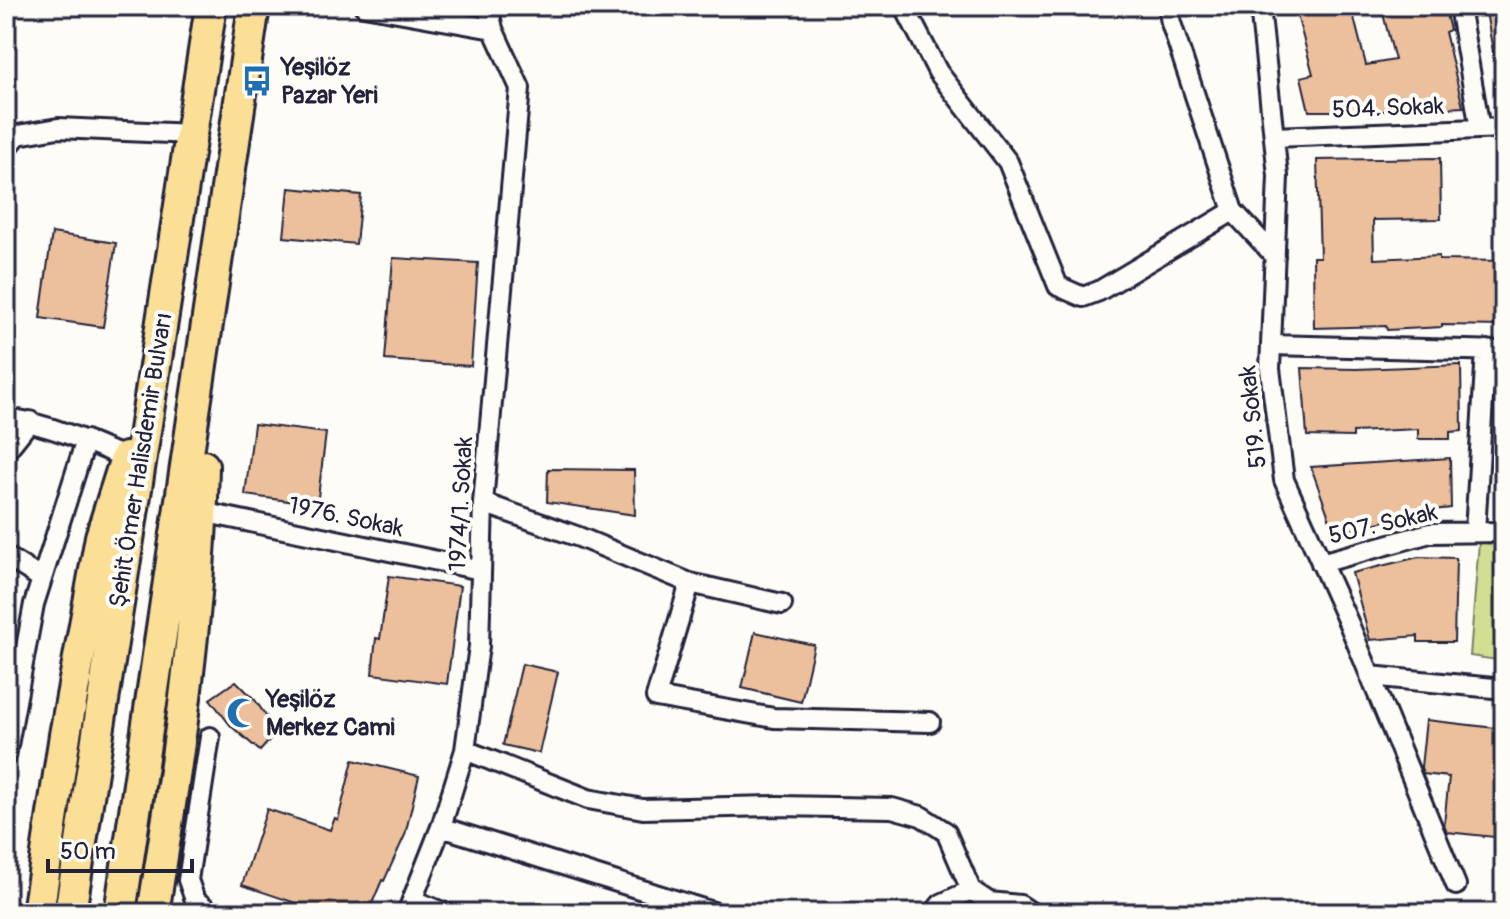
<svg xmlns="http://www.w3.org/2000/svg" width="1510" height="919" font-family="Pangolin,sans-serif">
	<style>
		.green { fill: #d2de91; stroke: #7a8066; stroke-width: 2 }
		.building { fill: #ecc09c; stroke: #22223b; stroke-width: 2 }
		.lines { fill: none; stroke-linecap: round; stroke-linejoin: round }
		.minor-casing { stroke: #22223b; stroke-width: 24 }
		.trunk-casing { stroke: #22223b; stroke-width: 36 }
		.minor { stroke: #fdfcf7; stroke-width: 18 }
		.trunk { stroke: #fbdf96; stroke-width: 30 }
		.labels { text-anchor: middle; dominant-baseline: central; stroke-width: 8; stroke-linejoin: round; paint-order: stroke }
		.poi-label { font-size: 24px; font-weight: bold; fill: #22223b; stroke: #fdfcf7; text-anchor: start }
		.street-label { font-size: 24px; fill: #22223b; stroke: #fdfcf7 }
	</style>
	<rect width="100%" height="100%" fill="#fdfcf7"/>
	<filter id="ink" filterUnits="userSpaceOnUse"><feTurbulence type="fractalNoise" baseFrequency=".0125" numOctaves="2"/><feDisplacementMap in="SourceGraphic" scale="16" xChannelSelector="R" yChannelSelector="G"/><feConvolveMatrix kernelMatrix="1 2 1 2 8 2 1 2 1" color-interpolation-filters="sRGB"/></filter>
	<g filter="url(#ink)">
		<path class="green" d="M1479 542 1504 546V661L1470 656Z"/>
		<path class="building" d="M1333 6H1351L1366 65 1395 60 1381 6H1444L1450 30 1445 32 1463 107 1384 111H1309L1301 77 1313 74 1297 15Z
			M1485 6H1504V68L1496 69Z
			M1440 158 1441 219 1373 220 1374 259 1439 256V260L1504 261V326L1442 325V327L1387 330 1386 326 1314 328 1313 257H1320L1317 160Z
			M289 188 361 195 356 244 284 237Z
			M52 233 116 243 103 327 40 318Z
			M393 258 478 263 471 366 385 360Z
			M1461 365 1462 431 1450 432V439H1418V429L1353 432V437L1307 436 1302 368 1356 369Z
			M254 424 326 433 317 505 245 495Z
			M1450 458 1451 508 1384 515 1385 521 1335 534 1311 467Z
			M548 469 634 470 635 515 547 502Z
			M1419 557 1456 558 1454 642H1418V636L1370 640 1352 573Z
			M389 576 460 586 447 684 372 674 376 638 380 639Z
			M755 632 814 645 801 702 742 688Z
			M522 664 558 672 539 753 503 745Z
			M236 681 255 700 277 732 260 751 231 726 210 699Z
			M1426 720 1504 729 1496 798 1504 799V838L1447 832 1444 824 1449 777 1423 774 1421 767Z
			M353 760 419 776 405 835 384 881 382 880 368 913H299L302 905 242 885 267 809 330 830 335 818 338 820Z"/>
		<g class="lines">
			<g class="minor-casing">
				<path id="minor" d="M364 6 493 29
					M904 6 938 72 1008 162 1058 286 1083 297 1099 291 1233 211
					M1168 6 1171 23 1233 211 1275 256
					M1260 6 1278 176 1270 369 1284 480 1349 624 1456 885
					M1459 6 1480 129
					M1274 137 1504 128
					M6 149 18 135 58 128 192 134
					M1271 345 1504 351
					M6 418C48 424 87 441 126 458
					M6 451 30 421
					M483 503 579 537 690 583 782 604
					M202 512 481 570
					M1475 532 1486 350
					M6 556 42 579
					M1321 563 1430 533 1504 532
					M690 583 656 697 774 718 930 722
					M1370 676 1504 689
					M210 737 188 880 195 900 212 913
					M465 750 588 799 643 809 777 806 892 808 921 816 946 832 971 890 989 902 1020 905 1032 913
					M6 756 34 604 86 440
					M441 827 716 913
					M413 900 445 913
					M407 913 441 827 465 750 479 646 483 503 520 88 493 29 488 6
					M934 913 941 904 971 890"/>
			</g>
			<g class="trunk-casing">
				<path id="trunk" d="M38 913 65 735 101 537 126 458
					M70 913C117 611 166 309 211 6
					M120 913 254 6
					M153 913C177 765 200 616 203 466"/>
			</g>
			<use href="#minor" class="minor"/>
			<use href="#trunk" class="trunk"/>
		</g>
	</g>
	<defs>
		<g id="bus-bare" transform="scale(2.4)"><path d="M-5-6H5V4H4V6H2V4H-2V6H-4V4H-5ZM-3.5-4V0h7V-4ZM-3.5 1.2v1.5H-2V1.2ZM2 1.2v1.5H3.5V1.2Z" fill="#1f6fb2" stroke="#fdfcf7" stroke-width="2.5" paint-order="stroke"/></g>
		<g id="mosque-bare" transform="scale(2.4)"><path d="M3.5-4.9A6 6 0 1 0 3.5 4.9A5 5 0 1 1 3.5-4.9Z" fill="#1f6fb2" stroke="#fdfcf7" stroke-width="2.5" paint-order="stroke"/></g>
	</defs>
	<g fill-rule="evenodd">
		<use href="#bus-bare" x="257" y="81"/>
		<use href="#mosque-bare" x="242" y="713"/>
	</g>
	<g class="labels">
		<g class="poi-label">
			<text x="281" y="67">Yeşilöz<tspan x="281" dy="28">Pazar Yeri</tspan></text>
			<text x="266" y="699">Yeşilöz<tspan x="266" dy="28">Merkez Cami</tspan></text>
		</g>
		<g class="street-label">
			<text transform="translate(1388 108) rotate(-2)">504. Sokak</text>
			<text transform="translate(1253 417) rotate(-96)">519. Sokak</text>
			<text transform="translate(141 460) rotate(-81)">Şehit Ömer Halisdemir Bulvarı</text>
			<text transform="translate(461 504) rotate(-87)">1974/1. Sokak</text>
			<text transform="translate(346 517) rotate(12)">1976. Sokak</text>
			<text transform="translate(1383 524) rotate(-13)">507. Sokak</text>
		</g>
	</g>
	<rect width="1510" height="919" fill="none" stroke="#fdfcf7" stroke-width="32"/>
	<rect x="16" y="16" width="1478" height="887" fill="none" stroke="#22223b" stroke-width="3" filter="url(#ink)"/>
	<path d="M48 859v12h144v-12" fill="none" stroke="#22223b" stroke-width="4"/>
	<text x="60" y="859" font-size="24" fill="#22223b" stroke="#fdfcf7" stroke-width="6" paint-order="stroke">50 m</text>
</svg>
